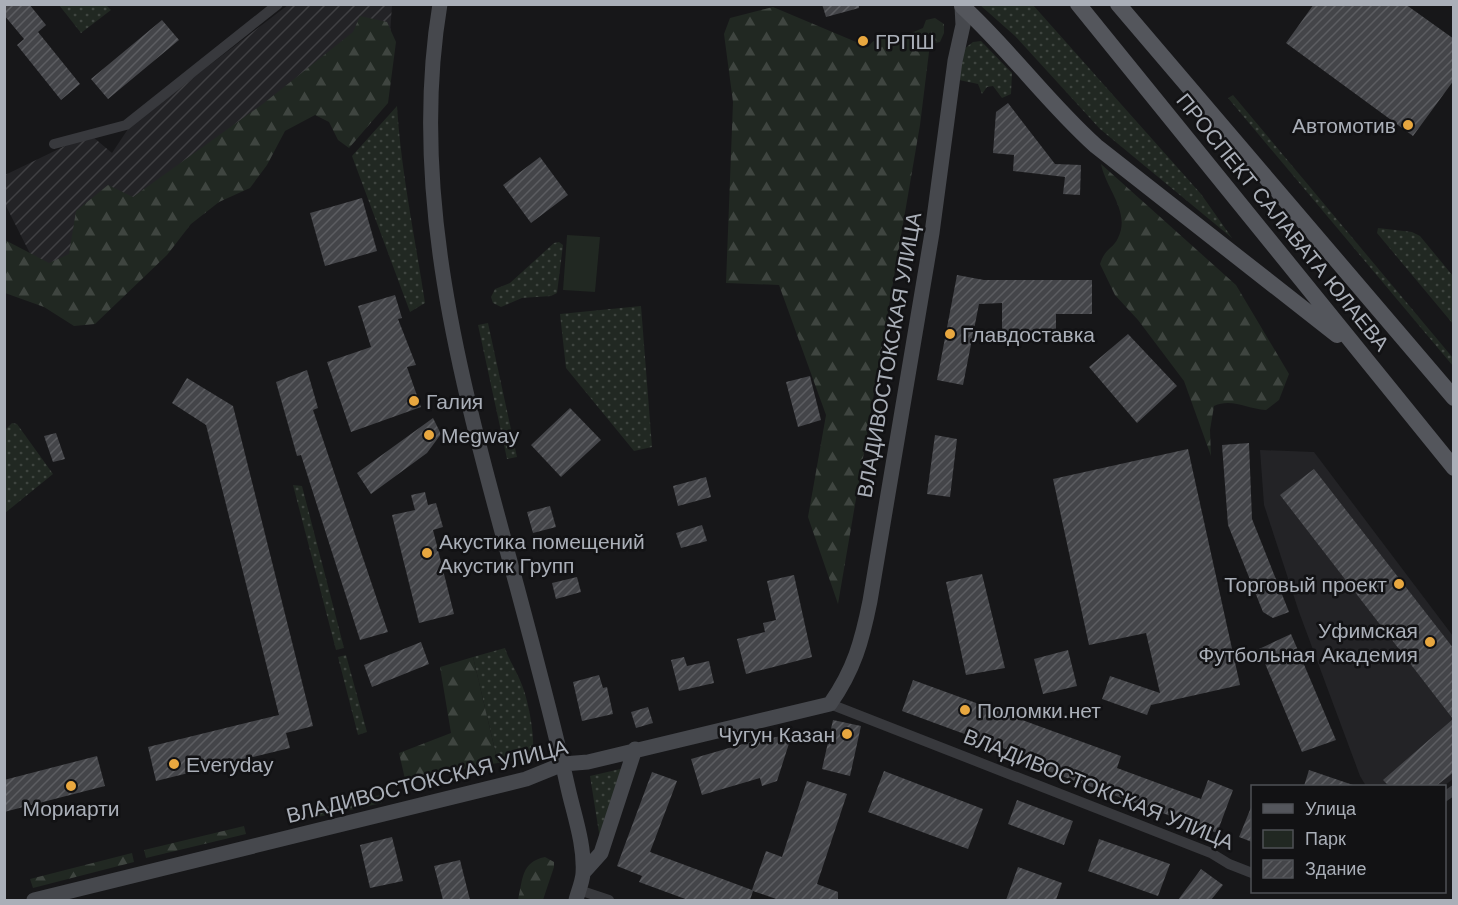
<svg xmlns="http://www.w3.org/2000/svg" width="1458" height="905" font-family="Arial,sans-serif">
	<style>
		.built { fill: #232326 }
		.industrial { fill: url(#industrial-furrows) }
		.green { fill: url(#green-dots) }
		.forest { fill: url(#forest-firs) }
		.pitch { fill: #212822 }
		.building { fill: url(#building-hatch) }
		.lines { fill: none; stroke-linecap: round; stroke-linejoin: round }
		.street { stroke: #38393d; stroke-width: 10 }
		.secondary { stroke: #46484d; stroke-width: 15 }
		.primary { stroke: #54565c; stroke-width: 16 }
		.poi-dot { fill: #e8a73f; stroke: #121214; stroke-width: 2 }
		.labels { text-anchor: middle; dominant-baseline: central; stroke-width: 5; stroke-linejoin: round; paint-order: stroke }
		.poi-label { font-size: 21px; fill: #aaafb8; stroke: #121214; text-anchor: start }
		.street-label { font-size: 21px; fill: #aaafb8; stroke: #121214 }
	</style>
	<defs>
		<pattern id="industrial-furrows" width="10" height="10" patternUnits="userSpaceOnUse" patternTransform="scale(1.5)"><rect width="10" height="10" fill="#232326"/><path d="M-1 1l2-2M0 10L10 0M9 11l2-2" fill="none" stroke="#404043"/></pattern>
		<pattern id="green-dots" width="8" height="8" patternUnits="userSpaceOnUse" patternTransform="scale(1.5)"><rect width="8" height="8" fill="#212822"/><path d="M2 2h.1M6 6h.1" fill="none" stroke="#3f4540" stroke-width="1.8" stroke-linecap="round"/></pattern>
		<pattern id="forest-firs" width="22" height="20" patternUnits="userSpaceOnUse" patternTransform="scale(1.5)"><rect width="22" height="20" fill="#212822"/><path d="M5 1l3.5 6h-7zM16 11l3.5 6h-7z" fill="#3f4540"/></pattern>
		<pattern id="building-hatch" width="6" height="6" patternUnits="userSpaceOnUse" patternTransform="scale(1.5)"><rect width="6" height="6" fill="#444549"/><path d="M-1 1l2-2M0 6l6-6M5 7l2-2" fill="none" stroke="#5c5d61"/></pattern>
	</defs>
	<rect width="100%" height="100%" fill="#171719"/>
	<path class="built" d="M1260 450 1314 452 1453 636V779L1444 786H1366L1360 776 1299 612 1264 505Z"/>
	<path class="industrial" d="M288 5H392L390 34 49 291 5 204V175L67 145 93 137 112 153 130 126Z"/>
	<path class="green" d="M59 5H106L111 10 81 33Z
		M980 5H1033L1201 194 1232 238 1100 129 1015 36Z
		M981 41 1012 73 1011 94 1002 98 993 86 987 87 982 94 978 84 959 80 964 49 973 42Z
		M1233 95 1453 358V366L1228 98Z
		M397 106C401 172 415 237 425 303L410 312 352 156Z
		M1378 228 1412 232 1420 236 1453 276V324L1377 233Z
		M559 242 563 245 557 293 551 296 522 298 501 307 493 303 491 297 495 289 510 283 554 243Z
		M641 306 652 447 634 451 566 368 560 314Z
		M488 323 517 457 507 459 478 325Z
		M12 423 17 424 53 474 5 513V430Z
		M293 485 302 486 344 648 336 650Z
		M505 648C509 660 514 667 519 678 528 696 535 735 533 754L519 760 498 763 473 657Z
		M346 655 367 732 358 735 338 657Z
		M629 767 600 839 590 776Z
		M380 795 382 803 309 819 308 811Z"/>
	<path class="forest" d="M773 7 868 47C876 37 880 37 892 41L923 28 926 20 935 18 944 24V33L940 42 930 44 920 125 838 604 808 517 826 415 779 285 726 283 733 102 724 34 730 18Z
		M360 16 387 22 396 42 388 103 349 148 338 140 329 122 315 115 285 131 267 165 250 188 219 202 191 224 167 255 95 324 74 326 44 307 5 293V240L49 263 69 254 76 211 108 185 133 197 264 103 353 32Z
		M1101 164 1236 285 1289 374 1279 400 1266 410C1247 409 1232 398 1214 406L1210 430 1211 456 1184 381 1138 320 1115 295 1100 264C1105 248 1113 249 1118 238 1131 212 1106 189 1101 164Z
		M473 657 498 763 405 779 399 753 451 733 440 667Z
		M244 826 246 834 146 858 144 850Z
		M132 853 134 862 33 888 30 879Z
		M545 857 554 862V867L543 900H518C523 879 521 862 545 857Z"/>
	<path class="pitch" d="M567 235 600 237 595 292 563 290Z"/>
	<path class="building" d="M4 4H29L46 25 38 32 80 84 61 100 17 45 24 39 4 15Z
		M822 4H859V8L826 17Z
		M1314 4H1405L1454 39V80L1413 136 1286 43Z
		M162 20 179 40 108 99 91 79Z
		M1008 103 1055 164 1081 165 1080 195 1063 194 1065 177 1013 171 1014 155 993 153 996 112Z
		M540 157 568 195 531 223 503 185Z
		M362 198 377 251 325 266 310 213Z
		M957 275 984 280H1092V314H1056V335H1002V303L979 304 963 385 937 380Z
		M395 295 402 318 398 319 416 365 407 367 421 407 351 432 327 362 371 347 358 306Z
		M1128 334 1177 386 1137 423 1089 367Z
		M307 370 318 408 313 410 388 632 360 640 301 455 297 456 276 382Z
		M810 376 821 420 798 427 786 382Z
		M187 378 233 406 313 726 286 733 290 748 156 781 148 747 279 715 206 425 172 403Z
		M570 408 601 440 561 477 531 445Z
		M433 418 441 434 427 453 371 494 357 473Z
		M56 433 65 459 53 462 44 436Z
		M935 435 957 439 950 497 927 494Z
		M1249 443 1252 519 1289 612 1273 618 1263 612 1228 525 1222 445Z
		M1188 449 1240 685 1151 705 1147 715 1102 699 1110 676 1160 693 1146 633 1089 645 1053 479Z
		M1314 469 1454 649V772L1436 786H1389L1383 780 1453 719 1280 495Z
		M706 477 711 497 678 506 673 486Z
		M425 492 428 505 436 503 443 527 433 530 454 614 419 623 392 515 415 510 411 495Z
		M550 506 556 527 533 533 527 512Z
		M702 525 707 541 681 548 676 533Z
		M982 574 1005 668 966 675 946 582Z
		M794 575 812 657 746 674 737 639 765 632 763 623 776 620 767 581Z
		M577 577 581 592 556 599 552 583Z
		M1291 634 1336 740 1302 752 1259 649Z
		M421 642 429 664 372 687 364 665Z
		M1068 650 1077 686 1043 694 1034 659Z
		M684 657 687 666 709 661 714 683 679 691 671 660Z
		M599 675 603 688 607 687 613 714 582 721 573 682Z
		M913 680 1121 756 1117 768 1201 799 1208 780 1233 790 1217 833 1018 760 1006 755 1008 750 902 711Z
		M648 707 653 723 636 728 631 712Z
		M833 720 861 726 850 776 822 769Z
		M792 734 777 781 762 786 760 778 702 795 691 759 750 742Z
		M97 756 105 786 4 812V780Z
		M1309 770 1353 785 1352 786H1304Z
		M884 771 983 809 968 849 868 812Z
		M652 772 677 781 650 852 752 890 766 851 782 857 807 781 847 794 817 884 838 892V900H779L753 891 750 900H688L639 882 642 876 617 866Z
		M1017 800 1073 821 1064 845 1008 824Z
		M1252 805V842L1239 837Z
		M392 837 403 881 370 888 360 845Z
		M1099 839 1170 864 1158 896 1088 871Z
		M460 860 470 900H443L434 866Z
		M1018 867 1062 883 1056 900H1006Z
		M1201 869 1223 885 1211 900H1178Z"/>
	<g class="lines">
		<path class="street" d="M54 144 126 125 278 4
			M830 704 1211 853 1229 864 1252 873
			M1444 797 1454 790
			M579 890 609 900"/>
		<path class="secondary" d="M440 4C407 201 466 399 517 587 535 654 553 721 568 788 574 815 585 845 583 874 582 883 578 892 576 900
			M583 873 601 853 635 749
			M34 900 526 779 563 764 588 762 830 704C854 670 862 641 870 601L932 233 955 61 963 25 962 6"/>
		<path class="primary" d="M1078 4 1454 468
			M1118 4 1454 398
			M962 6C1010 50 1048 103 1096 146L1337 335"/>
	</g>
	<g class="poi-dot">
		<circle cx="863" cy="41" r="6"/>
		<circle cx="1408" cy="125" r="6"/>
		<circle cx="950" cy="334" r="6"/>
		<circle cx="414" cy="401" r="6"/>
		<circle cx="429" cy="435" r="6"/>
		<circle cx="427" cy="553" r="6"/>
		<circle cx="1399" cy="584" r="6"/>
		<circle cx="1430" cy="642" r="6"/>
		<circle cx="965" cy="710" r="6"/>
		<circle cx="847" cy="734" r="6"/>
		<circle cx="174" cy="764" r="6"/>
		<circle cx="71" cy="786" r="6"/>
	</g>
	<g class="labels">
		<g class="poi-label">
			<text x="875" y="41">ГРПШ</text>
			<text x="1396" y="125" text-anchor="end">Автомотив</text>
			<text x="962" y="334">Главдоставка</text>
			<text x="426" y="401">Галия</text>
			<text x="441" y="435">Megway</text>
			<text x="439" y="541">Акустика помещений<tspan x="439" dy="24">Акустик Групп</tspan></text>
			<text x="1387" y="584" text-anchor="end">Торговый проект</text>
			<text x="1418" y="630" text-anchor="end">Уфимская<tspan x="1418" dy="24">Футбольная Академия</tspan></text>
			<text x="977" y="710">Поломки.нет</text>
			<text x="835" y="734" text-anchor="end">Чугун Казан</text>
			<text x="186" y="764">Everyday</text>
			<text x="71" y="808" text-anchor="middle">Мориарти</text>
		</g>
		<g class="street-label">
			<text transform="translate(1283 222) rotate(51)">ПРОСПЕКТ САЛАВАТА ЮЛАЕВА</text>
			<text transform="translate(889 355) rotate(-80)">ВЛАДИВОСТОКСКАЯ УЛИЦА</text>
			<text transform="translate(427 781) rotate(-14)">ВЛАДИВОСТОКСКАЯ УЛИЦА</text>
			<text transform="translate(1099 789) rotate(22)">ВЛАДИВОСТОКСКАЯ УЛИЦА</text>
		</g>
	</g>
	<rect width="1458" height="905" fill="none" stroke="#aaafb8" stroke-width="12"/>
	<rect x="1251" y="785" width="195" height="108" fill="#121214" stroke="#4f5156" stroke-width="1.5"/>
	<rect x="1263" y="804" width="30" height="9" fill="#54565c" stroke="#4f5156" stroke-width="1.5"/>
	<text x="1305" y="815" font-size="18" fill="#aaafb8">Улица</text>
	<rect x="1263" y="830" width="30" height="18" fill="#212822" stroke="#4f5156" stroke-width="1.5"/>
	<text x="1305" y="845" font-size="18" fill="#aaafb8">Парк</text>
	<rect x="1263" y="860" width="30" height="18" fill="url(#building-hatch)" stroke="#4f5156" stroke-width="1.5"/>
	<text x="1305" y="875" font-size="18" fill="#aaafb8">Здание</text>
</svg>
